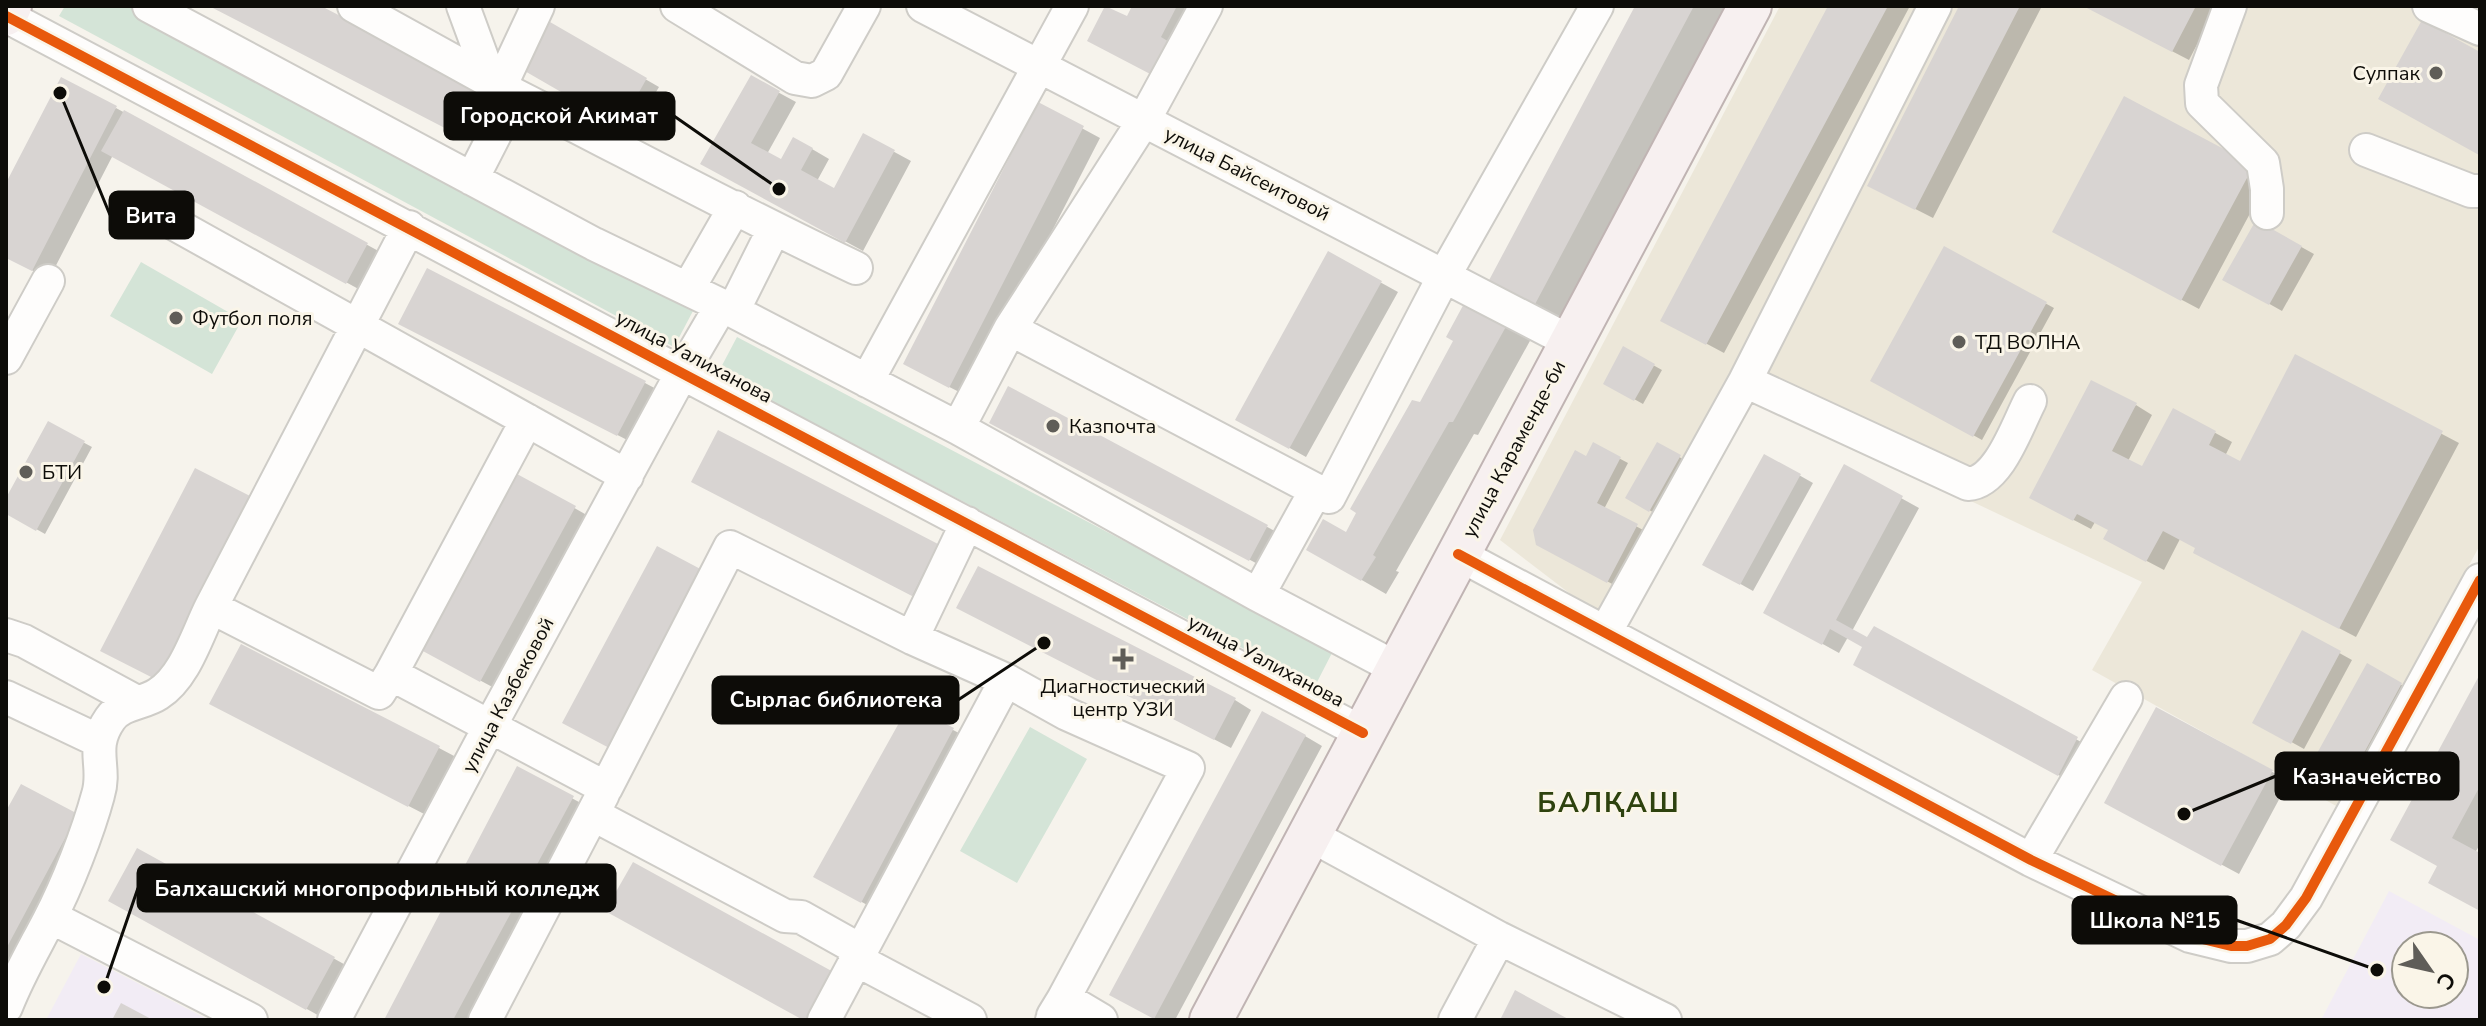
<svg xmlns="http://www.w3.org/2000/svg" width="2486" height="1026" font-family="'Nunito Sans',sans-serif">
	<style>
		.built { fill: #ece7d9 }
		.education { fill: #f2ecf5; fill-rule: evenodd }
		.green { fill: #d4e4d7 }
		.shadow { fill: #0003 }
		.building { fill: #d8d4d2 }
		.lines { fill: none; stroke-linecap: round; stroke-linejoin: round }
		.minor-casing { stroke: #ceccc7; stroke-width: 36 }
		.major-casing { stroke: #c0b4b3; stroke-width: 46 }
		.minor { stroke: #fefdfc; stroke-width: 32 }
		.major { stroke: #f7f0f0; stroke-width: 42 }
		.cycleway-casing { stroke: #faf5e8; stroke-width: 15 }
		.cycleway { stroke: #e8590c; stroke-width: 10 }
		.poi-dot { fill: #5f5d58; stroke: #faf5e8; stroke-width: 3 }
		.labels { text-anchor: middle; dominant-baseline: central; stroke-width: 6; stroke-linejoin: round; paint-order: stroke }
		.poi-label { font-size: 20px; fill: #0d0c08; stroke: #faf5e8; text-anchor: start }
		.street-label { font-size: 20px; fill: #0d0c08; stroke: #faf5e8 }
		.district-label { font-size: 28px; font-weight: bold; letter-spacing: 2px; fill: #2e420e; stroke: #faf5e8 }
		.leader { fill: none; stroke: #0d0c08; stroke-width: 3 }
		.callout-dot { fill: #0d0c08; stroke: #faf5e8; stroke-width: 3 }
		.callout { fill: #0d0c08; stroke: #0d0c08; stroke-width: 3 }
		.callout-label { font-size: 22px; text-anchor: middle; font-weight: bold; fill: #fff }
	</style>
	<rect width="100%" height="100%" fill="#f6f3ec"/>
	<path class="built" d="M1780 6H2480V545L2338 807 2092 670 2142 582 1751 397 1628 627 1594 612 1500 540Z"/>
	<path class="education" d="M2389 891 2480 940V1020H2321ZM2406 946H2454V994H2406Z
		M81 954 209 1020H46Z"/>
	<path class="green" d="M65 6H128L693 311 674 347 59 16Z
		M141 262 242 320 212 374 110 316Z
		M737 337 1333 651 1315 686 718 373Z
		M1030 727 1087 759 1017 883 960 851Z"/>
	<path class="shadow" d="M213 6H317L508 106 486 148Z
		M1135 6H1199L1177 48 1128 18Z
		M1638 6H1726L1558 321 1514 297Z
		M1830 6H1910L1724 353 1679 329Z
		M1961 6H2042L1933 218 1886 194Z
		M2085 6H2217L2189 60Z
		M2423 23 2480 55V153L2381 99Z
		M551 25 659 87 633 131 525 69Z
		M752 78 796 102 767 154 782 162 812 149 829 159 817 181 835 190 863 135 911 161 863 251 720 173Z
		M2125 99 2270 176 2199 309 2071 241Z
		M1039 105 1100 138 967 396 922 373Z
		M116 108 384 254 364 292 113 155 49 279 6 257V188Z
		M2256 222 2314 254 2282 311 2225 279Z
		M1945 249 2054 308 1982 440 1873 380Z
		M1329 254 1398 292 1306 457 1238 419Z
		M1467 303 1531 339 1478 435 1474 434 1396 571 1399 572 1386 594 1308 549 1346 534 1456 340Z
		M418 333 645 383 662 392 635 444Z
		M1624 349 1662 370 1643 404 1605 383Z
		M2296 357 2459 443 2356 637 2212 562 2198 548 2180 539 2164 570 2122 548 2110 530 2095 522 2091 529 2049 507 2136 405 2152 415 2128 461 2143 469 2173 410 2232 442 2225 456 2240 464Z
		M1009 389 1284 536 1267 569 1009 431Z
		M49 424 92 447 45 534 6 512V502Z
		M719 433 954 555 929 604 711 491Z
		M1594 445 1628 463 1604 509 1645 531 1616 586 1537 544Z
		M1658 445 1688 462 1658 515 1628 498Z
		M1765 456 1813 483 1753 591 1705 564Z
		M1845 467 1919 508 1852 631 1868 640 1874 629 2094 749 2075 784 1872 674 1865 646 1848 637 1839 653 1783 622Z
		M518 476 592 518 498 690 440 659Z
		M976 617 1235 700 1251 710 1231 748Z
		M2303 633 2352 660 2304 749 2255 722Z
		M2368 666 2414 692 2359 791 2313 765Z
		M2480 678V844L2475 853 2480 855V910L2440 866Z
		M910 707 970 739 878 911 815 876Z
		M2157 709 2289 781 2239 874 2124 812Z
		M229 713 439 748 456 757 426 815Z
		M1305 736 1322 746 1175 1020H1159L1129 1004Z
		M518 769 590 808 475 1020H386Z
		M6 816H77L6 990Z
		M138 850 351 968 323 1018 111 900Z"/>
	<path class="building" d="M209 6H321L492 94 468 140Z
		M1105 6 1127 16 1132 6H1177L1161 37 1171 43 1154 76 1087 41Z
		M1635 6H1694L1533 308 1487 284Z
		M1828 6H1888L1706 345 1660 321Z
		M1959 6H2020L1915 210 1867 186Z
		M2083 6H2196L2172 52Z
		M2422 20 2480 52 2479 155 2378 99Z
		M550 22 647 78 620 126 523 70Z
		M751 75 780 91 751 143 781 159 793 137 813 148 801 170 834 188 863 133 895 150 845 243 700 164Z
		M61 77 117 106 32 271 6 258V183Z
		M2124 96 2254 165 2181 301 2052 232Z
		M1038 102 1084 126 949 388 903 364Z
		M124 110 368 243 346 284 101 151Z
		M2256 220 2302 246 2269 305 2222 280Z
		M1944 246 2047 302 1973 437 1870 381Z
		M1328 251 1382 281 1289 449 1235 420Z
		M427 268 646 381 617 436 398 324Z
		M1466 300 1508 323 1453 422H1449L1373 555 1376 557 1361 581 1306 550 1323 519 1346 532 1356 513 1350 509 1412 400 1420 402 1453 341 1446 337Z
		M1623 346 1655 364 1634 401 1603 384Z
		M2295 354 2443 431 2339 629 2193 553 2195 548 2163 531 2146 562 2103 539 2108 530 2077 514 2073 521 2029 498 2091 380 2137 403 2112 451 2142 466 2173 408 2216 431 2209 445 2240 461Z
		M1008 386 1268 525 1249 561 989 423Z
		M48 421 85 441 36 531 6 514V498Z
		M718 430 938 544 912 596 691 482Z
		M1593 442 1621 457 1597 503 1638 524 1607 583 1536 545 1533 530 1575 450 1586 456Z
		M1657 442 1681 455 1649 512 1625 498Z
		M1764 454 1801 474 1740 585 1702 565Z
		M1844 464 1903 496 1836 620 1867 637 1874 626 2078 737 2058 776 1853 665 1862 647 1830 629 1822 645 1763 613Z
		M195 468 252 497 157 680 100 651Z
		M517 474 576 506 480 682 421 650Z
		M657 546 708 573 613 750 562 723Z
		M978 566 1236 698 1214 740 956 608Z
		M2302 630 2341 651 2291 744 2252 723Z
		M241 644 440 746 408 807 209 704Z
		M2367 663 2402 683 2346 786 2310 766Z
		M2480 674V786L2452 838 2480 853V911L2428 883 2437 866 2390 840Z
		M909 705 954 728 861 903 813 877Z
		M2156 707 2273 770 2221 866 2104 803Z
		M1262 711 1306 735 1154 1019 1109 995Z
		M517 766 574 796 453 1020H384Z
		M21 784 78 814 6 949V811Z
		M137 848 335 957 306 1010 108 901Z
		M633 862 837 974 811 1020H803L605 911Z
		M1515 990 1570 1020H1500Z
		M121 1003 153 1020H112Z"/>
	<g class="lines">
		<g class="minor-casing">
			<path id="minor" d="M149 6 594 244 733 311 958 428 1258 595 1398 669
				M354 6 515 95 472 179
				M463 6 491 82
				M677 6 795 78 812 81 826 74 864 6
				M923 6 1571 342
				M1206 6 1144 120 1010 329 1329 497 1444 276 1597 6
				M2230 6 2201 85 2202 103 2263 163 2267 189V213
				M2429 6 2480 29
				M6 16 1363 733
				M500 87 538 6
				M515 95C629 153 741 214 856 268
				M2366 150 2471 191H2480
				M155 213 627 476
				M688 289 735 207
				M733 311 774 229
				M6 358 48 281
				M867 381 1072 6
				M1745 381 1968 484C1999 482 2017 426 2030 401
				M527 420 391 674 606 788 730 547 912 638 1006 680 1067 714 1188 768 1052 1020
				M958 428 1010 329
				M1458 554 2031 860 2190 936 2231 946H2247L2270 939 2286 925 2306 898 2480 580
				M1258 595 1316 490
				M1606 631 1745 381 1935 6
				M6 635 24 641 135 701
				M912 638 967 523
				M391 674 379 693 211 607 409 227
				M6 697 99 741
				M594 815 785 916 801 917 851 945 857 960 970 1020
				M1310 835 1499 938 1665 1020
				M2031 860 2126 698
				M51 917 251 1020
				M6 1007C18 976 34 949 49 920 67 886 88 832 98 795 107 766 89 749 110 719 121 703 143 704 158 694 185 677 197 635 211 607
				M1053 1016 1064 998 1101 1020
				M334 1020 490 726 683 371 721 306
				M485 1020 603 794
				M824 1020 1006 680
				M1455 1020 1499 938"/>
		</g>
		<g class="major-casing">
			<path id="major" d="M6 14 10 6
				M1211 1020 1750 6"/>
		</g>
		<use href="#minor" class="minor"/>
		<use href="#major" class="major"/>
		<g class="cycleway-casing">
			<path id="cycleway" d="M6 16 1363 733
				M1458 554 2031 860 2190 936 2231 946H2247L2270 939 2286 925 2306 898 2480 580"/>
		</g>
		<use href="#cycleway" class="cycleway"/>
	</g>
	<g class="poi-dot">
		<circle cx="2436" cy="73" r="8"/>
		<circle cx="176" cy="318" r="8"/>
		<circle cx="1959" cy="342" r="8"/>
		<circle cx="1053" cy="426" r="8"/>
		<circle cx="26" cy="472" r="8"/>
		<path d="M1119 647h8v8h8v8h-8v8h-8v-8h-8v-8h8z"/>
	</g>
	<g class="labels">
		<g class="poi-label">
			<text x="2420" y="73" text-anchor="end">Сулпак</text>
			<text x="192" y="318">Футбол поля</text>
			<text x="1975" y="342">ТД ВОЛНА</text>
			<text x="1069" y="426">Казпочта</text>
			<text x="42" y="472">БТИ</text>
			<text x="1123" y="686" text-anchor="middle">Диагностический<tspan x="1123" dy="23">центр УЗИ</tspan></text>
		</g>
		<g class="street-label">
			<text transform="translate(1247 174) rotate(27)">улица Байсеитовой</text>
			<text transform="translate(694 357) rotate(28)">улица Уалиханова</text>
			<text transform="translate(1514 449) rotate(-62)">улица Караменде-би</text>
			<text transform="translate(1266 661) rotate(28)">улица Уалиханова</text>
			<text transform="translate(508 695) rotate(-62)">улица Казбековой</text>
		</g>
		<g class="district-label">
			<text x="1609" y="803">БАЛҚАШ</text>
		</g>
	</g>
	<path class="leader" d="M779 189L674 116M60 93L110 215M1044 643L958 700M2184 814L2276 776M104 987L138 888M2377 970L2236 920"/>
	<g class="callout-dot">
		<circle cx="779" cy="189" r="8"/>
		<circle cx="60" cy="93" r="8"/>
		<circle cx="1044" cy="643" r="8"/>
		<circle cx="2184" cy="814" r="8"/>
		<circle cx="104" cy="987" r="8"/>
		<circle cx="2377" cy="970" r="8"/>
	</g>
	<g class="callout">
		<rect x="445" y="93" width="229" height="46" rx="8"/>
		<rect x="110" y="192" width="83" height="46" rx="8"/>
		<rect x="713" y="677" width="245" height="46" rx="8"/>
		<rect x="2276" y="753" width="182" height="46" rx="8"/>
		<rect x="138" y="865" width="477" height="46" rx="8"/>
		<rect x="2073" y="897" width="163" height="46" rx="8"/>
	</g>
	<g class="callout-label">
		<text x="559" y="123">Городской Акимат</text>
		<text x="151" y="223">Вита</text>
		<text x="836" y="707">Сырлас библиотека</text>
		<text x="2367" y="784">Казначейство</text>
		<text x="377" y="896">Балхашский многопрофильный колледж</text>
		<text x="2155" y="928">Школа №15</text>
	</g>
	<rect width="2486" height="1026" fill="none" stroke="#0d0c08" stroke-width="16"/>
	<g transform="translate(2430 970) rotate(124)"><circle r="38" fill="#faf5e8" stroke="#9b988e" stroke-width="2"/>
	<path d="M0-6L14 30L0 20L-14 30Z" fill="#5f5d58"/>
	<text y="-12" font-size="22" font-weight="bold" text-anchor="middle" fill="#0d0c08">С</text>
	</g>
</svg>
